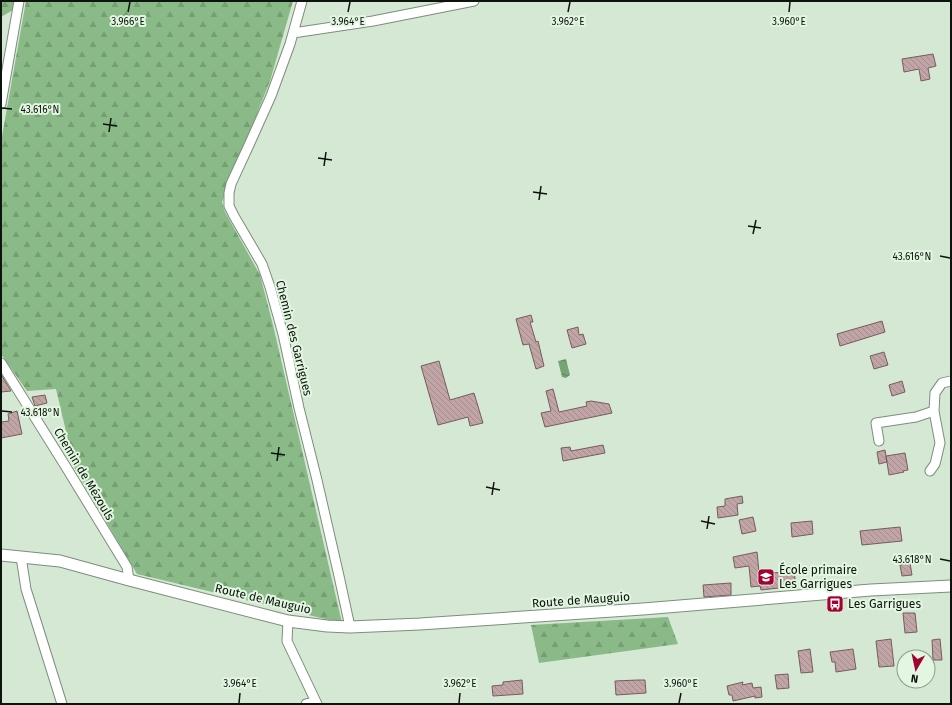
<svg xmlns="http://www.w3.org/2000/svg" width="952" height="705" font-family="'Fira Sans',sans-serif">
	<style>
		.forest { fill: url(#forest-firs) }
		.water { fill: url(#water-ripples) }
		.building { fill: url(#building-back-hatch); stroke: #765c5d }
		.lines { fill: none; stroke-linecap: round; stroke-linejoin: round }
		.minor-casing { stroke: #7c8e7c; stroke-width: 11 }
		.tertiary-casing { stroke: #7c8e7c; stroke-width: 13 }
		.minor { stroke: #fff; stroke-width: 9 }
		.tertiary { stroke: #fff; stroke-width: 11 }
		.ticks { fill: none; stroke: #0d140d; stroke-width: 1.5 }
		.labels { text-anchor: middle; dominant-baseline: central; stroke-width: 4; stroke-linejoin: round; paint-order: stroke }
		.street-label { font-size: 12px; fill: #0d140d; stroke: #e2f6e1 }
		.poi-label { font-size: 12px; fill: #0d140d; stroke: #e2f6e1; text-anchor: start }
		.ticks-label { font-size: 10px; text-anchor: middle; fill: #0d140d; stroke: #e2f6e1; stroke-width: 4; stroke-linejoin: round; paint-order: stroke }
	</style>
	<defs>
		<pattern id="forest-firs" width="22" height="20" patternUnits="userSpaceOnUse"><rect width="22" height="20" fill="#89ba87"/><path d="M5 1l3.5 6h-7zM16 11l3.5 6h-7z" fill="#759f73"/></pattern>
		<pattern id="water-ripples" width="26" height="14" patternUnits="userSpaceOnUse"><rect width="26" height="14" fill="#75a574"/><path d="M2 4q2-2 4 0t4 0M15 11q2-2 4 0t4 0" fill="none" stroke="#5e855e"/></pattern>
		<pattern id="building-back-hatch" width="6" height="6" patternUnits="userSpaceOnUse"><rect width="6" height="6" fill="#c1a4a5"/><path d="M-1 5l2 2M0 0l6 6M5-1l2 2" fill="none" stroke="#a58c8d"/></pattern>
	</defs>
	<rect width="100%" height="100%" fill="#d5e8d4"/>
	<path class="forest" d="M1 1H14L13 10 1 17Z
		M26 1H293L270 81 222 202 225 212 260 275 273 325 342 623 137 574 75 469 56 389 27 391 1 354V142Z
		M668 617 678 644 539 663 531 625Z"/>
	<path class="water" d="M566 359 570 375 566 378 562 377 558 361Z"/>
	<path class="building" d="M933 54 936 66 928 68 930 79 921 81 919 69 904 72 902 59Z
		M531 315 533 322H530L536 342 538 341 544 366 536 369 529 344 523 345 516 319Z
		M882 321 885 332 840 346 837 334Z
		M578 327 579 335 583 334 586 344 572 348 567 330Z
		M884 352 888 365 874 369 870 356Z
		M439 361 450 400 474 393 483 423 470 426 468 417 438 425 421 366Z
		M1 374 2 376 11 391 1 392Z
		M902 381 905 392 892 396 889 385Z
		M553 389 559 412 587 406 586 402 591 401 609 404 612 413 545 427 541 413 551 411 546 391Z
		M45 395 47 403 35 406 32 397Z
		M17 411 22 434 1 438V422L9 421 8 414Z
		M603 445 605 453 563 461 561 448 570 447 571 451Z
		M885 450 887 462 879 464 877 452Z
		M905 453 908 470 903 471 904 472 889 475 886 456Z
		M742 496 743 503 737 504 738 515 718 518 717 507 725 506V499Z
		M753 517 756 531 742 534 739 520Z
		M812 521 813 534 792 537 791 523Z
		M900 527 902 541 862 545 860 531Z
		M757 552 759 572 773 571V573L794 571 796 586 761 590 760 586 751 587 749 566 735 568 733 557Z
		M910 563 912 575 902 576 900 565Z
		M731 583V595L704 597 703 585Z
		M903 613H915L917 632 905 633Z
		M891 639 894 666 879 667 876 641Z
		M940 639 942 660H933L932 640Z
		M810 649 813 672 801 673 798 651Z
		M853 649 856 669 836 672 835 662H832L830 652Z
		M788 674 789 688 777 689 775 675Z
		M522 680 523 694 493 696 492 686 503 685V682Z
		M638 680H645L646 693 616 695 615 681Z
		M743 682 742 685 752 683 753 688 761 687 762 697 755 698V696L733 701 732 695H729L727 686Z"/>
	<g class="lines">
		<g class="minor-casing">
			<path id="minor" d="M302 1 290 44 271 96 249 145 231 184 229 193V206L234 216 262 264 270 287 283 334 299 408 317 480 339 576 350 627
				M293 33 373 21 474 1
				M1 104 19 1
				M1 363 66 467 127 567 129 580
				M879 441 876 423 916 417 934 411
				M930 471 935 464 940 443 934 411 935 393 942 383 951 381
				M21 557 26 589 62 704
				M288 621 287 641 317 704
				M306 704 316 702"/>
		</g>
		<g class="tertiary-casing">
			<path id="tertiary" d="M1 555 60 561 129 580 288 621 327 626 350 627 420 624 643 609 871 590 951 586"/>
		</g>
		<use href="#minor" class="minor"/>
		<use href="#tertiary" class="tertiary"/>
	</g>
	<path class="ticks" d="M128 12 130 2M348 12 350 2M568 12 570 2M789 12 790 2M2 108 12 109M103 124 117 126M109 132 111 118M318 158 332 160M324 166 326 152M533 192 547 194M539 200 541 186M748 226 761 228M753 234 756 220M940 256 950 258M2 411 12 412M271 453 285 455M277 461 279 447M486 487 500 490M492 495 494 482M701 521 715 524M707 529 709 516M940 559 950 561M239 703 240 693M459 703 460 693M679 703 681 693"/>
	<defs>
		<g id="school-square" transform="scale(0.9)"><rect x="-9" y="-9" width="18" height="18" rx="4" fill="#a20232" stroke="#e2f6e1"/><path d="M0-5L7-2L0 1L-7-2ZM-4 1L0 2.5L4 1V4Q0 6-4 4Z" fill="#fff"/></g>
		<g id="bus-square" transform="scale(0.9)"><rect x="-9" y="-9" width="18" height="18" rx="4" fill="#a20232" stroke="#e2f6e1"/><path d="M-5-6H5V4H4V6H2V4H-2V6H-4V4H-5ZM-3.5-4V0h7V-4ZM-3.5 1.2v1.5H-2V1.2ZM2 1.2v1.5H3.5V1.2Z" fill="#fff"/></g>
	</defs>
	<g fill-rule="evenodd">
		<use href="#school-square" x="766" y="577"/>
		<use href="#bus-square" x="835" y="604"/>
	</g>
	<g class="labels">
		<g class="street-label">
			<text transform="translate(294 338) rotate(76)">Chemin des Garrigues</text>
			<text transform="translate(84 474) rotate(59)">Chemin de Mézouls</text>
			<text transform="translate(263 599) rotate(13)">Route de Mauguio</text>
			<text transform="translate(581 600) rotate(-4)">Route de Mauguio</text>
		</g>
		<g class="poi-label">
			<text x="779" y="570">École primaire<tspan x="779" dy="14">Les Garrigues</tspan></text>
			<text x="848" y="604">Les Garrigues</text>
		</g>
	</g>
	<g class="ticks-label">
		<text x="128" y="25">3.966°E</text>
		<text x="348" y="25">3.964°E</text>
		<text x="568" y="25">3.962°E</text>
		<text x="789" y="25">3.960°E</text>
		<text x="40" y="113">43.616°N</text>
		<text x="912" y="260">43.616°N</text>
		<text x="40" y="416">43.618°N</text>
		<text x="912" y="563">43.618°N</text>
		<text x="240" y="687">3.964°E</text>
		<text x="460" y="687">3.962°E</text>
		<text x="681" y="687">3.960°E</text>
	</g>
	<rect width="952" height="705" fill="none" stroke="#0d140d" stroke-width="4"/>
	<g transform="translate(916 669) rotate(189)"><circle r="19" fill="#e2f6e1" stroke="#8d9c8c"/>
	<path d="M0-3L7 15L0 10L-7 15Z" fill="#a20232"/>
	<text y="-6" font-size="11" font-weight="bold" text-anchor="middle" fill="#0d140d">N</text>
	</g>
</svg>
